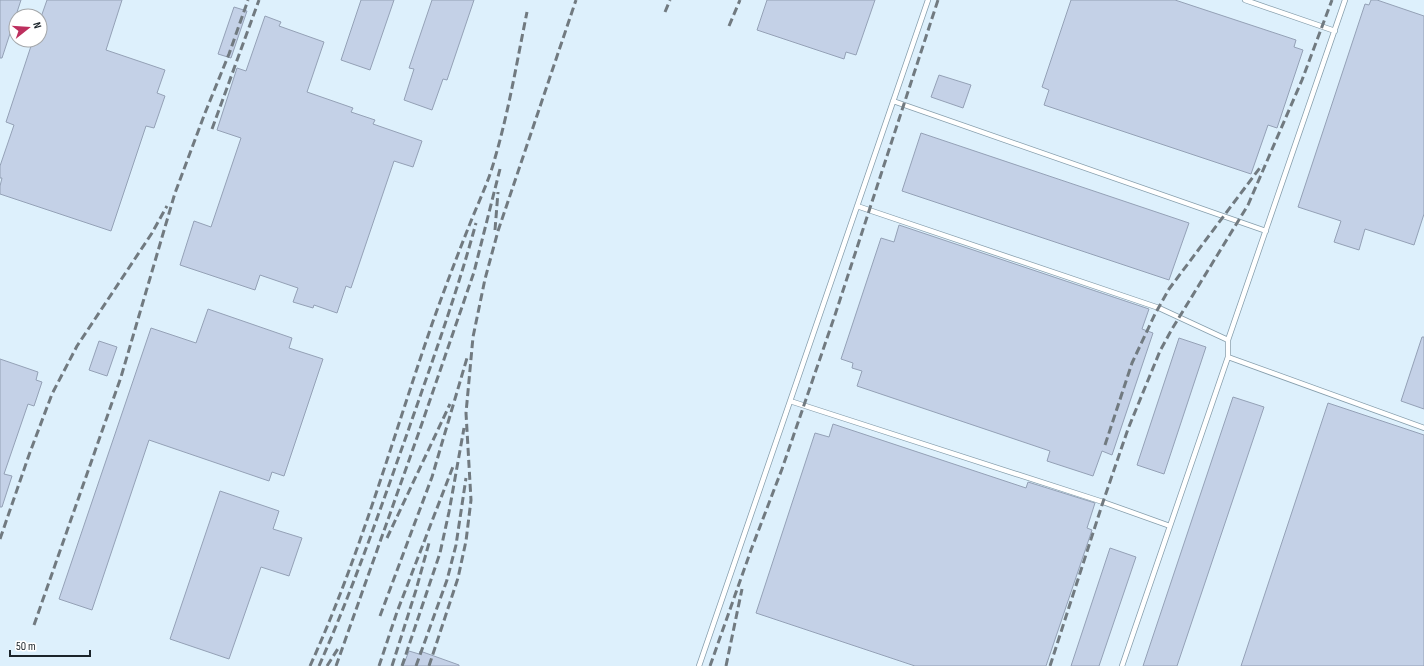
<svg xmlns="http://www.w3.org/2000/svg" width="1424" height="666" font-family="'Sofia Sans Condensed',sans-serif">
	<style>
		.built { fill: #ddf0fc; fill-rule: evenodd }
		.building { fill: #c4d1e7; stroke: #94a1b6 }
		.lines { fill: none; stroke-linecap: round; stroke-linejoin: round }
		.lane-casing { stroke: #869eac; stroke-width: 6 }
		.lane { stroke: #fff; stroke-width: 4.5 }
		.rail { stroke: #717a80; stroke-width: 3; stroke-dasharray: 8 4; stroke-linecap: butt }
	</style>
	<rect width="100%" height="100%" fill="#eff9ff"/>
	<path class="built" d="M0 0H1424V666H0ZM16 16H40V40H16Z"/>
	<path class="building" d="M0 0H21L2 58H0Z
		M47 0H122L106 50 165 70 157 93 165 96 154 128 146 126 111 231 0 194V186L2 178H0V166L14 125 6 122 33 40H40V20Z
		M361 0H394L370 70 341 60Z
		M432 0H474L447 80 443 79 432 110 404 100 414 69 409 68Z
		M767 0H875L856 55 846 52 844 59 757 30Z
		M1071 0H1175L1296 40 1294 47 1303 50 1277 128 1268 125 1251 174 1044 105 1049 90 1042 87Z
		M1371 0H1377L1424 16V214L1414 245 1365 229 1359 250 1334 242 1341 221 1298 207 1365 4 1369 5Z
		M234 7 247 11 231 58 218 54Z
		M265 16 281 22 279 26 324 42 307 92 353 108 351 112 375 120 373 124 422 141 413 167 394 161 351 288 346 286 337 313 314 305 313 308 293 302 298 288 260 275 255 290 180 265 194 221 211 227 241 138 217 130 237 68 246 71Z
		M939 75 971 85 963 108 931 97Z
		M921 133 1189 223 1169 280 902 191Z
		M899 225 1149 309 1142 329 1153 333 1112 455 1102 451 1093 476 1047 461 1050 451 857 386 862 371 852 368 853 363 841 359 881 238 894 242Z
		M208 309 292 338 289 348 323 359 284 476 272 472 269 481 149 440 92 610 59 599 151 328 196 343Z
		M1422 337H1424V409L1401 401Z
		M1179 338 1206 347 1164 474 1137 465Z
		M99 341 117 347 107 376 89 370Z
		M0 359 38 372 36 380 42 382 34 406 28 404 4 474 12 476 2 507H0Z
		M1233 397 1264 407 1177 666H1143Z
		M1328 403 1424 435V666H1241Z
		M833 424 1026 488 1028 482 1095 503 1087 528 1092 530 1046 666H915L756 613 815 433 829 437Z
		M220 491 279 511 273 529 302 538 289 576 261 567 229 659 170 639Z
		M1110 548 1136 557 1099 666H1071Z
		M409 651 419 654 420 651 459 665V666H403Z"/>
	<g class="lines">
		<g class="lane-casing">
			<path id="lane" d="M1245 0 1335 31
				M893 101 1266 231
				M857 206 1159 308 1228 340
				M1228 357 1424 428
				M790 401 1103 502 1170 526
				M699 666 928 0
				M1122 666 1228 357V340L1345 0"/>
		</g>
		<use href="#lane" class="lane"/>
		<path class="rail" d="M665 12 670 0
			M729 26 740 0
			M212 129 259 0
			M495 230 498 192
			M1105 445 1132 363 1155 314 1169 289 1262 165
			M387 538 450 404
			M0 539 29 455 52 394 77 346 152 233 167 206
			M380 616 432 477 467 358
			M34 625 121 377 175 193 205 113 229 54 248 0
			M310 666C360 556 392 440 431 327 443 293 456 259 469 226 478 203 489 181 495 158 509 110 517 61 527 12
			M319 666C353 589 380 510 408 431 432 362 457 293 476 223
			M327 666 339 647
			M336 666 419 432 474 272 500 169
			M379 666 397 612 454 464
			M392 666 416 590 429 543
			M402 666 440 553 449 512 464 428
			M416 666 447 580 456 545 466 478
			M429 666 458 578 466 541 471 500 466 413 473 337 485 279 498 231 576 0
			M710 666 751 550 782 469 835 315 938 0
			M726 666 742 589
			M1050 666 1103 502 1128 429 1160 351 1172 329 1248 205 1302 80 1332 0"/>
	</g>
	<g transform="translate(28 28) rotate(73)"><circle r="19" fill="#ffffff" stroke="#a4a7aa"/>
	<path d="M0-3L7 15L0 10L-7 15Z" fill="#bd2f5e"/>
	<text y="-6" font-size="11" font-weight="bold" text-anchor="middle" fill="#1b242a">N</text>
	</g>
	<path d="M10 650v6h80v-6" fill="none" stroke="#1b242a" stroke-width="2"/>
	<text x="16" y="650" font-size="12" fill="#1b242a" stroke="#ffffff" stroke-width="3" paint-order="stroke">50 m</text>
</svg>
